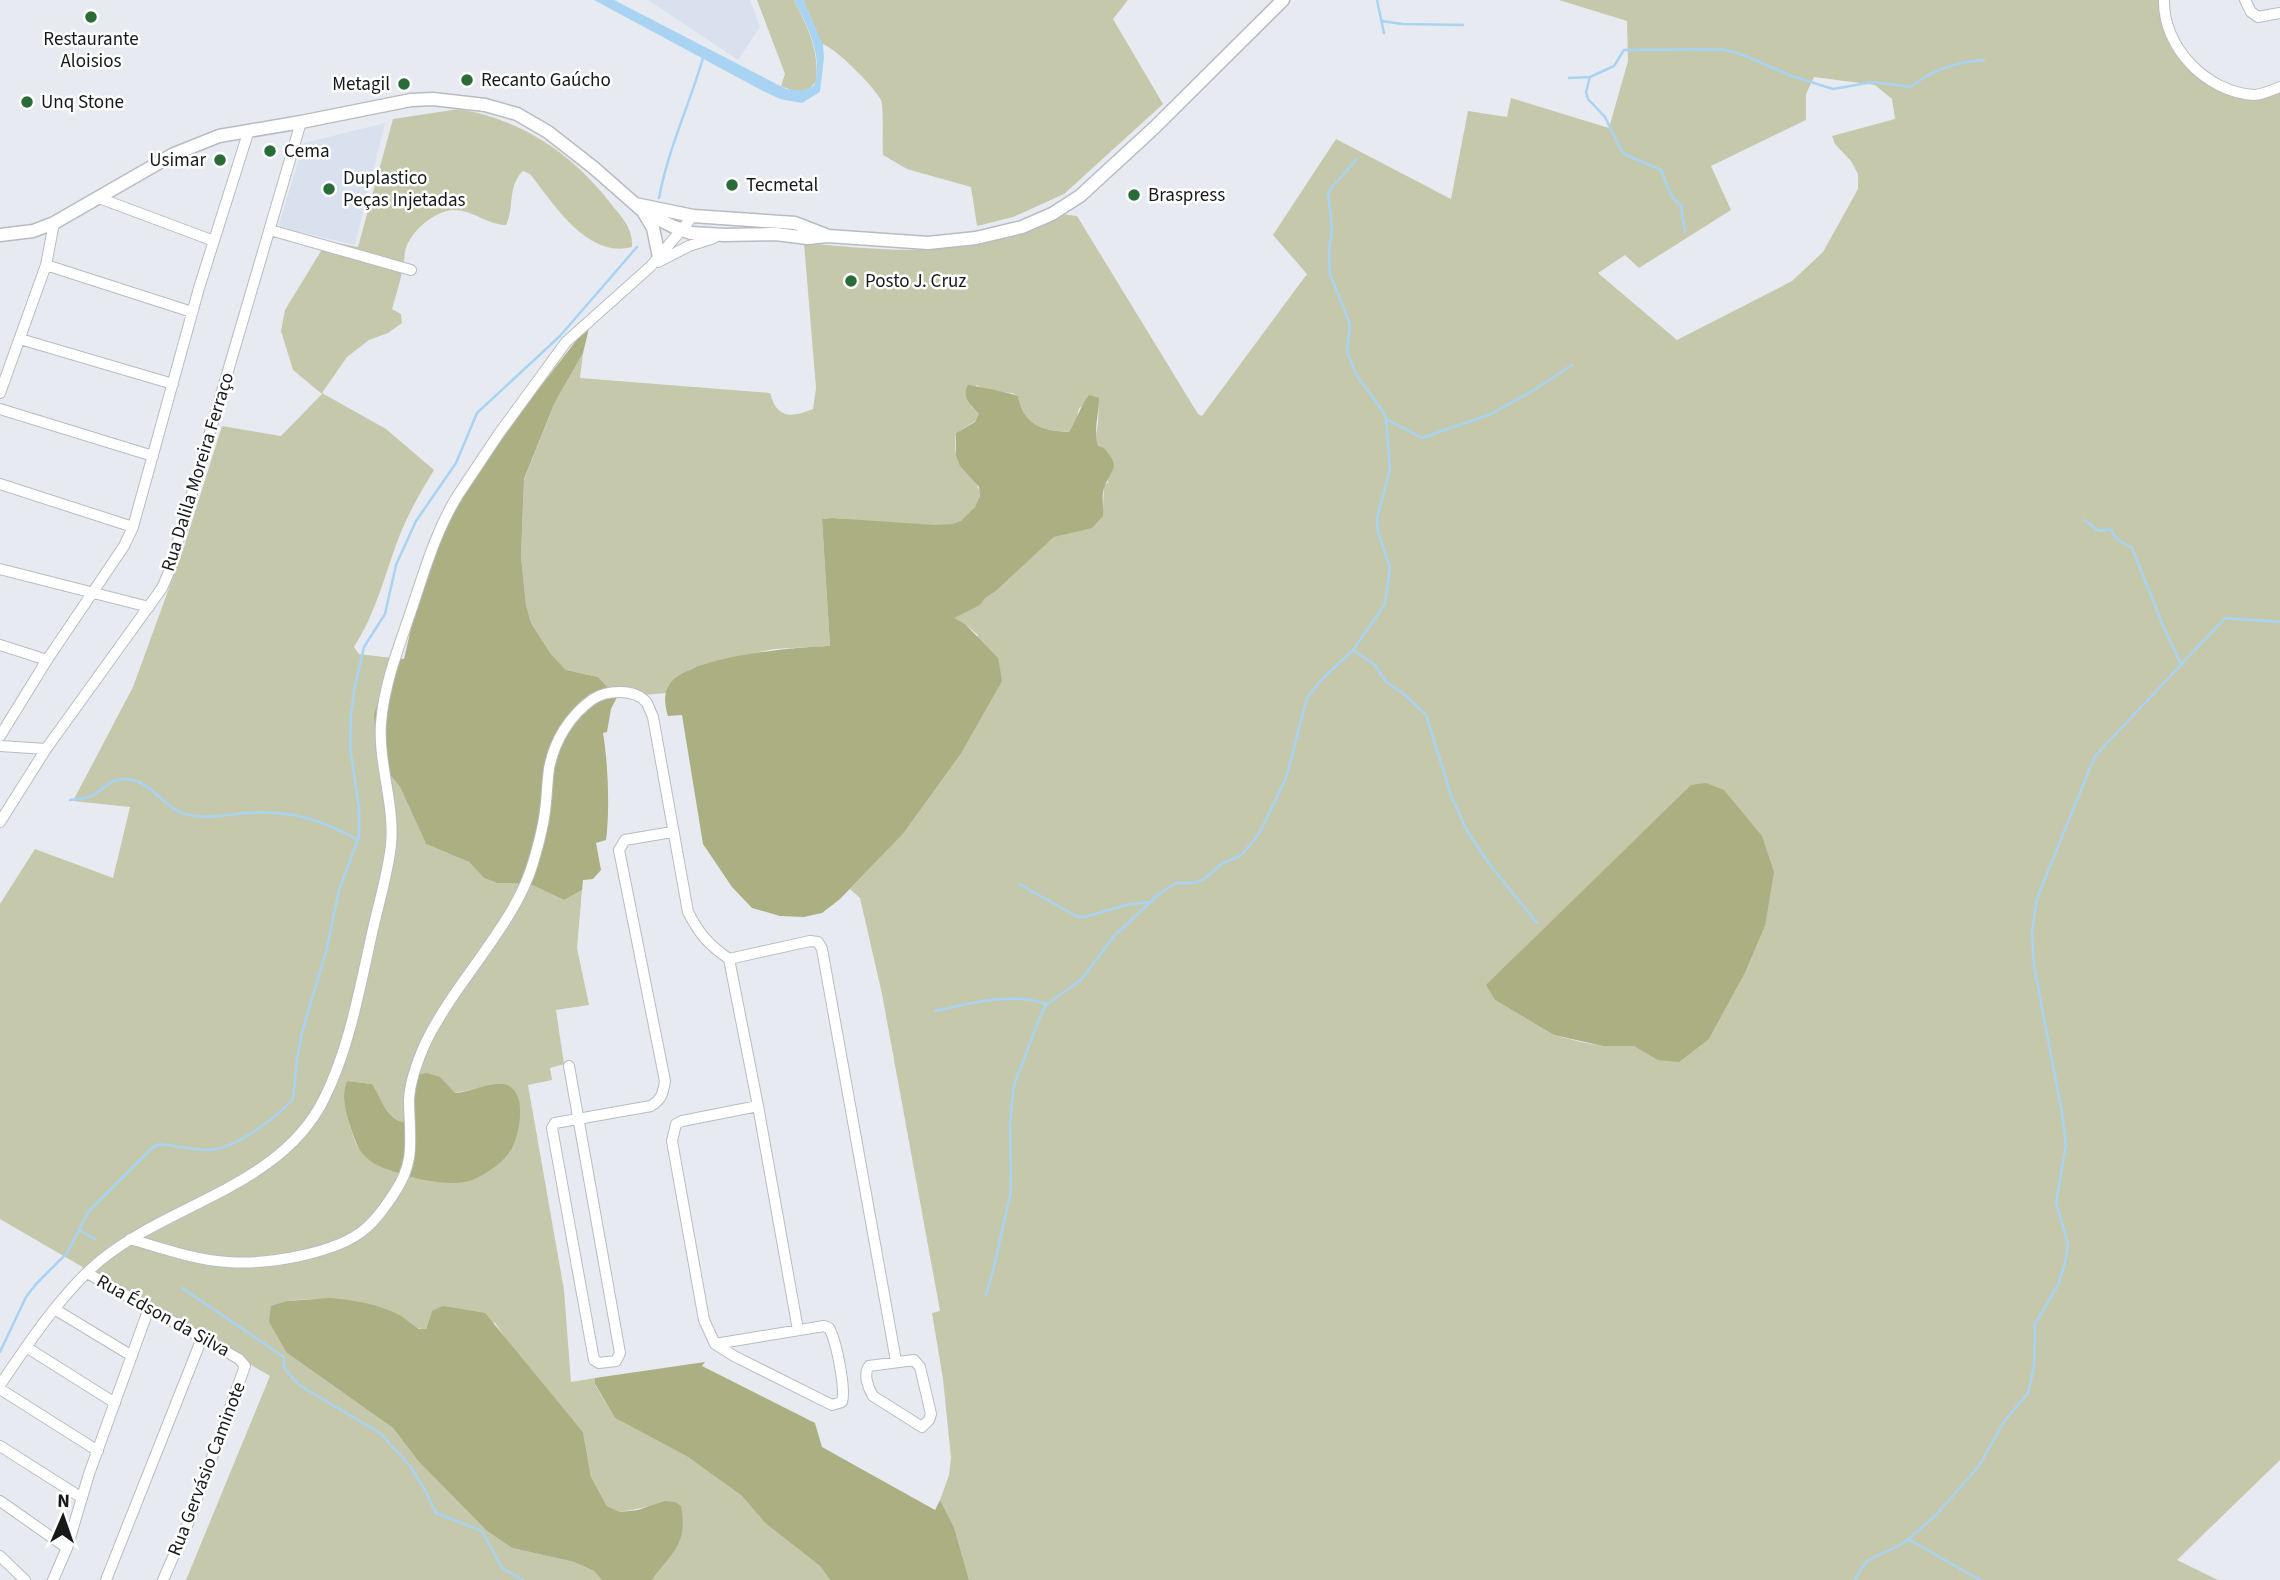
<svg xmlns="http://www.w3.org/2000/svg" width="2280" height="1580" font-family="'Source Sans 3',sans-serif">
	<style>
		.built { fill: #d9e1ee }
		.green { fill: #c6c8ab; fill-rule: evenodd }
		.forest { fill: #abaf81 }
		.water { fill: #a9d3f3 }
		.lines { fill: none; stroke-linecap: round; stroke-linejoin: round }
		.stream { stroke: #a9d3f3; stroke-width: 2.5 }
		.minor-casing { stroke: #b8bcc1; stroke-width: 12 }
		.major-casing { stroke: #b8bcc1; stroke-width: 15 }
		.minor { stroke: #fff; stroke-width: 10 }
		.major { stroke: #fff; stroke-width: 12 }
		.poi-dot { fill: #296c37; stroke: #fff; stroke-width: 2.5 }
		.labels { text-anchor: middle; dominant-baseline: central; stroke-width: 5; stroke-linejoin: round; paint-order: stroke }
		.poi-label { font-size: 19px; fill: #16181a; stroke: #fff; text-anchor: start }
		.street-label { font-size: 19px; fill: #16181a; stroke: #fff }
	</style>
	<rect width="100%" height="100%" fill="#e7ebf1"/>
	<path class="built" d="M648 0H750L760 27 738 60Z
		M385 123 355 245 278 227 304 143Z"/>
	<path class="green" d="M757 0H794C807 25 820 52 816 81 808 95 794 92 781 86L785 74Z
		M803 0H1128L1113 19 1163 104 1064 194 1013 217 977 226 971 187 907 169 883 155C882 144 884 108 881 100 875 88 835 47 822 44Z
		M1559 0H2159C2161 9 2161 19 2164 27 2179 73 2233 112 2280 91V1460L2177 1560 2218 1580H969L954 1527 940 1500 949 1475 951 1458 943 1379 932 1313 940 1311 882 994 860 898 850 889 903 834 960 755 978 635 965 624 953 619 956 615 980 605 984 598 996 591 1054 537 1070 532 1103 509 1104 486 1108 482 1095 440 1098 423 1099 398 1079 408 1076 421 1069 432C1041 430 1023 426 1018 396L1012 393 990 391 976 385 971 406 979 414 977 420 956 433C955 443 954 455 960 465 965 474 976 479 979 490 981 495 979 500 976 505 973 510 967 518 962 521 945 532 856 519 833 518L822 519 830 646 774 649 741 656 690 669 668 686 667 693 617 697 598 677 566 670 551 654 531 623 526 605 521 557 524 480 554 404 583 353 580 378 770 393C777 419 791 418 813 409L816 388 804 243C854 247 915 255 965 245 997 239 1030 224 1062 214L1077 216 1198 414 1202 416 1307 274 1273 235 1336 139 1451 199 1468 111 1507 117 1511 98 1609 128 1628 61 1627 21ZM1814 77 1875 85 1892 99 1895 119 1832 136 1835 144 1851 161 1858 174V189L1823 252 1792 281 1677 340 1598 273 1625 255 1639 268 1731 210 1711 166 1806 120V94ZM1765 926 1745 973 1709 1039 1646 1052 1634 1046H1603L1581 1042 1554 1035 1495 1000Z
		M459 109C523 120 573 154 612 205 623 219 633 228 632 247 587 259 554 204 530 174L523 171C507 186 515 207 506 225 488 225 473 210 454 210 435 211 415 228 407 245 404 251 405 259 403 266 401 280 396 295 392 309L401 314 402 323 388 333 369 340 347 357 322 393 386 429 434 470C421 491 408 514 399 537 385 574 376 613 354 647L359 654 392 658 382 765 400 787 426 844 469 862 484 878 497 883 530 884 564 900 582 890 577 948 589 1005 556 1010 564 1064 550 1068 552 1080 528 1085 564 1290 571 1382 595 1378V1385L615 1418 688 1457 742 1496 765 1523 820 1566 830 1580H652L673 1553 647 1507 620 1512 607 1506 591 1477 583 1432 509 1343 495 1323 432 1311 426 1329C411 1330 400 1315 387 1310 354 1299 321 1297 287 1301V1353L393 1428 419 1462 487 1531 512 1548 574 1562 594 1571 602 1580H186L270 1376 0 1219V904L35 849 113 878 130 807 73 801 133 687 184 547 222 426 281 436 322 394 293 370 281 331 285 310 327 241 358 247 393 119ZM440 1077 454 1093 502 1084 510 1152C503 1158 497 1166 489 1171 442 1200 398 1168 357 1146 350 1126 339 1101 347 1081L372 1084C382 1098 385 1119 404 1122L406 1113Z"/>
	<path class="forest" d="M589 328 583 353 554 404 524 479 521 557 526 605 531 623 551 654 566 670 598 677 617 697 611 709 607 732 603 733C608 762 610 811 606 840L596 843 601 870 593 879 583 880 582 890 564 900 530 884 497 883 484 878 469 862 426 844 400 787 382 765 375 728 374 715 392 658 404 659 413 620 433 556 460 499 494 447 582 333Z
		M968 385C972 385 1015 394 1018 396 1023 425 1042 431 1069 432 1077 419 1080 407 1089 395L1099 398C1099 413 1093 434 1098 446L1104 448C1122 469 1111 468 1104 488 1101 497 1104 507 1103 516L1092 528 1054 537 996 591 985 598 980 605 954 618 965 624 998 658 1002 681 960 755 903 834 840 899 822 913 804 917 780 916 752 908 732 887 703 844 682 715 668 716C665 706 663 694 669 685 687 656 797 647 830 646L822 519 832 518 934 525 952 524 961 521 975 507 980 496 979 487 960 466 956 456V433L975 422 979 414C971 405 961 397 968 385Z
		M1706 783 1724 790 1762 836 1774 872 1765 926 1745 973 1709 1039 1679 1062 1658 1060 1634 1046H1603L1554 1035 1495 1000 1486 985 1691 785Z
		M427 1073 440 1077 455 1093C470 1092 487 1083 502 1084 530 1086 520 1138 509 1153 500 1165 480 1179 465 1182 444 1185 421 1180 402 1174 382 1168 363 1162 356 1142 349 1123 339 1100 347 1081L372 1084C382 1098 385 1118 403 1122L416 1075Z
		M330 1298C353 1300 380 1304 401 1316 407 1320 412 1325 419 1329H426L432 1311 443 1306 485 1313 583 1432 591 1477 607 1506 620 1512 638 1510 665 1501 675 1502 681 1506C688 1543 673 1552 652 1580H602L594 1571 574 1562 512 1548 487 1531 419 1462 393 1428 287 1353 269 1322 271 1306 287 1301Z
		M705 1362 702 1366 815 1423 822 1447 935 1510 940 1500 954 1527 969 1580H830L820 1566 765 1523 742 1496 688 1457 615 1418 595 1384V1378Z"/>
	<path class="water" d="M594 0H614L786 89 801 91 814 86C824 58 807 24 794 0H803L823 45 824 58 820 92 802 103 780 99 763 91Z"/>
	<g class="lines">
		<path class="stream" d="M1377 0 1384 33
			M1381 21 1403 24 1463 25
			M1590 77 1586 92 1588 99 1605 117 1621 150 1624 154 1661 170 1672 197 1681 206 1685 232
			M1569 78 1590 77 1614 66 1624 50 1719 49 1738 53 1792 76 1833 89 1873 82 1911 87C1931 70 1958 62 1984 60
			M659 198C668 149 689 106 703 58
			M1386 419 1422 438 1491 414 1534 390 1572 365
			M2084 520 2099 531 2110 529 2118 540 2132 548 2164 628 2182 666
			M1353 650 1375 665 1386 682 1404 694 1426 715 1451 795 1467 831 1490 865 1537 923
			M70 800C77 799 84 799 91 796 106 789 108 778 128 779 150 781 163 806 182 813 202 820 226 815 246 813 290 810 321 819 358 840
			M1019 884 1078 917H1085L1126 905 1148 902
			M935 1011C971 1003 1010 992 1047 1004
			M79 1230 95 1239
			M182 1288 284 1357V1368L299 1385 380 1433 410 1466 425 1490 436 1513 482 1531 502 1568 523 1580
			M986 1295 993 1271 1011 1191 1010 1122 1014 1085 1042 1012 1047 1004 1081 980 1114 936 1159 894 1176 883H1193L1204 879 1223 863 1240 856 1253 842 1262 828 1286 778 1307 698 1322 679 1353 650 1385 604 1390 568 1378 532 1377 518 1390 469 1386 419 1382 410 1357 376 1347 352 1350 324 1330 274 1329 253 1332 229 1328 192 1357 159
			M0 1352 26 1297 36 1284 67 1253 89 1211 153 1147 160 1144C176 1146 193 1150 209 1150 235 1149 276 1118 293 1099L297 1059 302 1032 326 952 339 890 359 837V808L350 747 351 713 355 686 364 647 385 614 396 565 416 521 456 463 477 413 560 336 637 247
			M1908 1539 1980 1580
			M1854 1580 1867 1561 1904 1543 1936 1515 1979 1466 2003 1423 2028 1393 2034 1367 2035 1324 2058 1285 2065 1263 2068 1244 2056 1203 2066 1145 2062 1113 2034 966 2032 932 2037 898 2095 756 2225 618 2280 622"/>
		<g class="minor-casing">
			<path id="minor" d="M2164 0C2163 47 2206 92 2254 95 2262 95 2272 90 2280 87
				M2245 0 2251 12 2258 17 2280 13
				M99 198 214 241
				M270 230 411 270
				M658 262 689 246 714 238
				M46 265 192 312
				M20 339 173 384
				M0 393 46 265 54 223
				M0 409 153 456
				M0 484 133 527
				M0 569 149 607
				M0 645 47 660
				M0 736 47 660 124 546 133 527 199 288 249 130
				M0 746 46 749
				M0 822 46 749 162 588 169 572 301 122
				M729 959 810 941 818 942 822 949 896 1361
				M729 959 758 1106 798 1330
				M569 1066 620 1353 616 1361 599 1363 594 1360 552 1128 555 1123 651 1106C662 1099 663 1093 665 1081L619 850 625 840 672 832
				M130 1239C162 1248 194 1260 228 1262 265 1265 336 1254 365 1229 377 1219 386 1206 395 1192 401 1183 407 1170 409 1158 412 1140 409 1119 409 1100 410 1080 417 1062 425 1044 453 984 515 925 533 863 538 846 543 829 545 811 547 797 547 783 549 769 554 741 570 715 593 699 607 690 635 688 647 703 649 707 651 713 653 717L688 912C700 935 708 944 729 959
				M87 1273 239 1359 245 1366 189 1521 163 1580
				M56 1310 132 1356
				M715 1344 824 1326 829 1328C836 1340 846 1388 842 1402L832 1405 734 1356 715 1344 704 1320 672 1141 676 1124 682 1121 758 1106
				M26 1347 115 1403
				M914 1360 920 1367 931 1414 929 1420 922 1427 873 1396C868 1388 863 1374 869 1366Z
				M0 1385C28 1344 63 1291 101 1260 171 1203 281 1186 324 1099 350 1047 360 986 373 929 379 902 388 873 391 845 395 804 378 764 381 723 384 685 398 649 410 614 424 573 435 532 458 495L498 435 566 342 651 266 693 216
				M0 1389 98 1451
				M0 1446 82 1498
				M0 1501 67 1548
				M0 1556 25 1580
				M53 1580 67 1548 89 1474 149 1308
				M106 1580 202 1338"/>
		</g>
		<g class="major-casing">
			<path id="major" d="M635 204 693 216 795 223 826 235
				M644 213 653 228 659 257
				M0 235 33 231 54 223 174 154 219 136 301 122 411 100 433 99 485 105 517 114 548 132 594 168 644 212 674 227 691 233 724 235 775 234 808 238 828 236 928 243 976 238 1022 227 1052 214 1080 196 1154 128 1283 0"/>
		</g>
		<use href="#minor" class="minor"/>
		<use href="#major" class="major"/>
	</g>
	<g class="poi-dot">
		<circle cx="91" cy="17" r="7"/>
		<circle cx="467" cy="80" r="7"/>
		<circle cx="404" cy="84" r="7"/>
		<circle cx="27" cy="102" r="7"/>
		<circle cx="270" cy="151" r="7"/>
		<circle cx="220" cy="160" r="7"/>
		<circle cx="732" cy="185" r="7"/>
		<circle cx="329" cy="189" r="7"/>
		<circle cx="1134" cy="195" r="7"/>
		<circle cx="851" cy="281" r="7"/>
	</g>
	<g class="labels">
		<g class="poi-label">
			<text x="91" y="39" text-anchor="middle">Restaurante<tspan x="91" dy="22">Aloisios</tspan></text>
			<text x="481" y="80">Recanto Gaúcho</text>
			<text x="390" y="84" text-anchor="end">Metagil</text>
			<text x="41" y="102">Unq Stone</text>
			<text x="284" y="151">Cema</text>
			<text x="206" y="160" text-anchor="end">Usimar</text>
			<text x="343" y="178">Duplastico<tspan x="343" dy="22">Peças Injetadas</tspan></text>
			<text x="746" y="185">Tecmetal</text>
			<text x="1148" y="195">Braspress</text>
			<text x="865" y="281">Posto J. Cruz</text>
		</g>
		<g class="street-label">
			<text transform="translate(198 472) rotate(-73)">Rua Dalila Moreira Ferraço</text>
			<text transform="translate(163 1316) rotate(29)">Rua Édson da Silva</text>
			<text transform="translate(207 1469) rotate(-69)">Rua Gervásio Caminote</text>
		</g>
	</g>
	<g transform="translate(63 1517) rotate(2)" stroke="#ffffff" stroke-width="5" paint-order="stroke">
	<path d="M0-5L12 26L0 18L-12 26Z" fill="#16181a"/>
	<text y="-10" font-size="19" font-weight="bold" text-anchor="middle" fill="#16181a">N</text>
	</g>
</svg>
